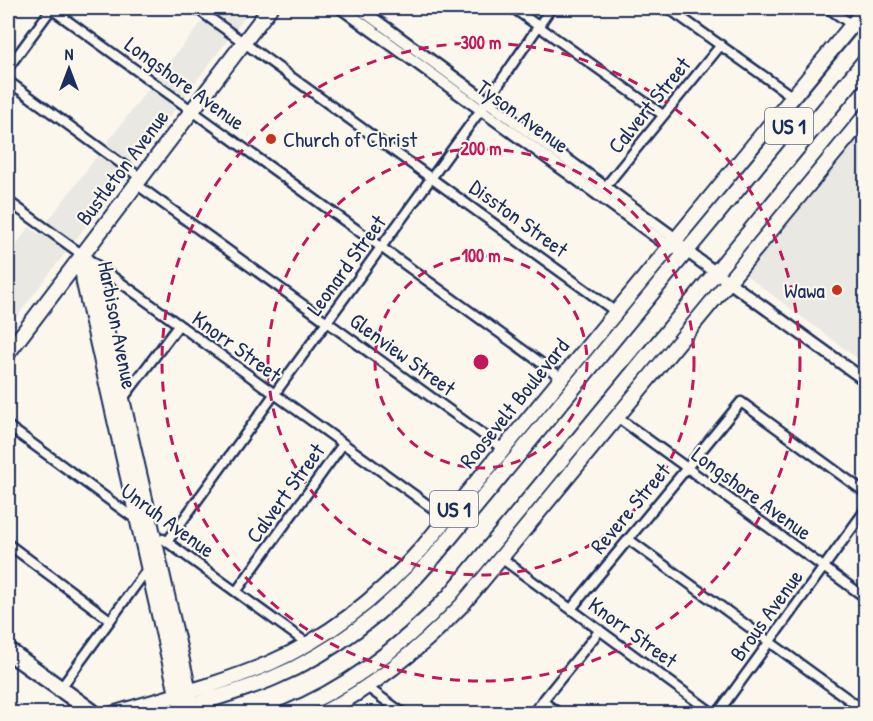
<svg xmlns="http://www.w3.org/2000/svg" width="873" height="721" font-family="'Patrick Hand',sans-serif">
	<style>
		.built { fill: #eae8e2 }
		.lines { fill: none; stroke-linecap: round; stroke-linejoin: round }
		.minor-casing { stroke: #1b2f5e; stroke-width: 13 }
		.tertiary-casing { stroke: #1b2f5e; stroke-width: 15 }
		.primary-casing { stroke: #1b2f5e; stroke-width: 18 }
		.trunk-casing { stroke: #1b2f5e; stroke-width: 18 }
		.minor { stroke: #fbf7ec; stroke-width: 8 }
		.tertiary { stroke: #fbf7ec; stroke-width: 10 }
		.primary { stroke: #fbf7ec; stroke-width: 14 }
		.trunk { stroke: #fbf7ec; stroke-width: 14 }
		.ring { fill: none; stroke: #c2185b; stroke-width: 3; stroke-dasharray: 10 8 }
		.poi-dot { fill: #c8321e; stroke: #fbf7ec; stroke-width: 2 }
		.labels { text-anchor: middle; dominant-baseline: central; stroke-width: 4.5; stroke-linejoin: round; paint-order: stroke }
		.shield { fill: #fbf7ec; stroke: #5e6b89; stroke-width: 1.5 }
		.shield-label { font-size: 21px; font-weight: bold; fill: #1b2f5e }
		.street-label { font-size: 22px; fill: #1b2f5e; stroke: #fbf7ec }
		.poi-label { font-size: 22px; fill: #1b2f5e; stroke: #fbf7ec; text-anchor: start }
		.centre { fill: #c2185b; stroke: #fbf7ec; stroke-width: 3 }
		.ring-label { font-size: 18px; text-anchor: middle; font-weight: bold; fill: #c2185b; stroke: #fbf7ec; stroke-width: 4.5; stroke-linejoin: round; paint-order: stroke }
	</style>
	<rect width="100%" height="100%" fill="#fbf7ec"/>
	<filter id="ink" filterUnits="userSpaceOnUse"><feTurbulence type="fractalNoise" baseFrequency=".0167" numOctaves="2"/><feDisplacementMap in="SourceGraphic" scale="12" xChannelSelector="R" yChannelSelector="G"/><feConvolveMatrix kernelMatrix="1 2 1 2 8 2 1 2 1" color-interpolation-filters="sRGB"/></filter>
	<g filter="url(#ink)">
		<path class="built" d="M213 8H252L8 328V257L29 227 38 234 148 89Z
			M865 122V254L858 262 860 267 865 271V364L743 273Z"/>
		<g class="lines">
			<g class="minor-casing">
				<path id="minor" d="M50 8 562 378
					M196 8 616 312
					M513 8 663 115
					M668 8 793 97
					M828 8 852 25
					M679 16 686 8
					M8 68 52 8
					M8 81 141 178
					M136 184 503 449
					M605 187 721 45
					M8 201 446 518
					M121 401 178 326
					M617 417 866 598
					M8 426 138 521
					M163 539 308 644
					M628 539 866 712
					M167 542 488 100 551 8
					M8 544 110 620
					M501 558 714 714
					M236 592 343 444
					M571 609 741 402 866 493
					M8 646 94 709 97 714
					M8 656 90 714
					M367 687 404 714
					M58 692 149 567
					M542 701 560 714
					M532 714 600 630
					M717 714 866 509"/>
			</g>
			<g class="tertiary-casing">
				<path id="tertiary" d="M341 8 670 247 676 248
					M359 8 676 239 686 251 866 381"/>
			</g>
			<g class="primary-casing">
				<path id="primary" d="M81 255 95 281 189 691 187 707 189 714
					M82 263 84 283 177 694 184 702
					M8 353 270 8"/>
			</g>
			<g class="trunk-casing">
				<path id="trunk" d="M112 714C165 698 219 685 270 663 330 637 380 596 423 547L866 8
					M164 714C200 702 238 693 273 678 337 651 390 608 434 557L866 34
					M284 714C349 688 403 645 450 595L866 90
					M321 714C375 686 420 649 462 605L866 115"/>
			</g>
			<use href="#minor" class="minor"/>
			<use href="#tertiary" class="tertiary"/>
			<use href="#primary" class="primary"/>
			<use href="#trunk" class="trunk"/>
		</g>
	</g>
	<g class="ring">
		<circle cx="481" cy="362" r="106"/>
		<circle cx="481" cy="362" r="213"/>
		<circle cx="481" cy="362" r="319"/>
	</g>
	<g class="poi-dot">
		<circle cx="271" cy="139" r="6"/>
		<circle cx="837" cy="290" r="6"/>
	</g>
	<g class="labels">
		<g class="shield">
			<rect x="765" y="108" width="48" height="36" rx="4.5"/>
			<rect x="430" y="491" width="48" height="36" rx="4.5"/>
		</g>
		<g class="shield-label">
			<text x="789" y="126">US 1</text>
			<text x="454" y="509">US 1</text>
		</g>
		<g class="street-label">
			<text transform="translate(185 83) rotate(36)">Longshore Avenue</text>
			<text transform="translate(649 105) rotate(-51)">Calvert Street</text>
			<text transform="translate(523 116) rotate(36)">Tyson Avenue</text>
			<text transform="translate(122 167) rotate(-53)">Bustleton Avenue</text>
			<text transform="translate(519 218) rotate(36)">Disston Street</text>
			<text transform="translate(346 265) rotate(-54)">Leonard Street</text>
			<text transform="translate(118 325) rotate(79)">Harbison Avenue</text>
			<text transform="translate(237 346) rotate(36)">Knorr Street</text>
			<text transform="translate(403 354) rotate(36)">Glenview Street</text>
			<text transform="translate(514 403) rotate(-51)">Roosevelt Boulevard</text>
			<text transform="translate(285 493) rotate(-54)">Calvert Street</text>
			<text transform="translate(752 493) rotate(36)">Longshore Avenue</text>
			<text transform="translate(630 508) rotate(-50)">Revere Street</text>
			<text transform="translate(168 520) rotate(36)">Unruh Avenue</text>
			<text transform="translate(766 615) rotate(-54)">Brous Avenue</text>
			<text transform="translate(633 632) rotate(36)">Knorr Street</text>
		</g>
		<g class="poi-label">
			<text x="283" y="139">Church of Christ</text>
			<text x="825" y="290" text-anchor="end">Wawa</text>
		</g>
	</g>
	<circle cx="481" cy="362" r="9" class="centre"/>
	<g class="ring-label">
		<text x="481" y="49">300 m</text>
		<text x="481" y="155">200 m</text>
		<text x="481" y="262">100 m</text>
	</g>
	<rect width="873" height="721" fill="none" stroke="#fbf7ec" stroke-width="30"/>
	<rect x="15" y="15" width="843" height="691" fill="none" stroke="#1b2f5e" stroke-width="2" filter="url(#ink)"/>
	<g transform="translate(69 69)" stroke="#fbf7ec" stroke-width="4.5" paint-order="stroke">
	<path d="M0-4.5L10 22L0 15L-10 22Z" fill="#1b2f5e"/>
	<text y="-9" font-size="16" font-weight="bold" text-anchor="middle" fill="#1b2f5e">N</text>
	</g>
</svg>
